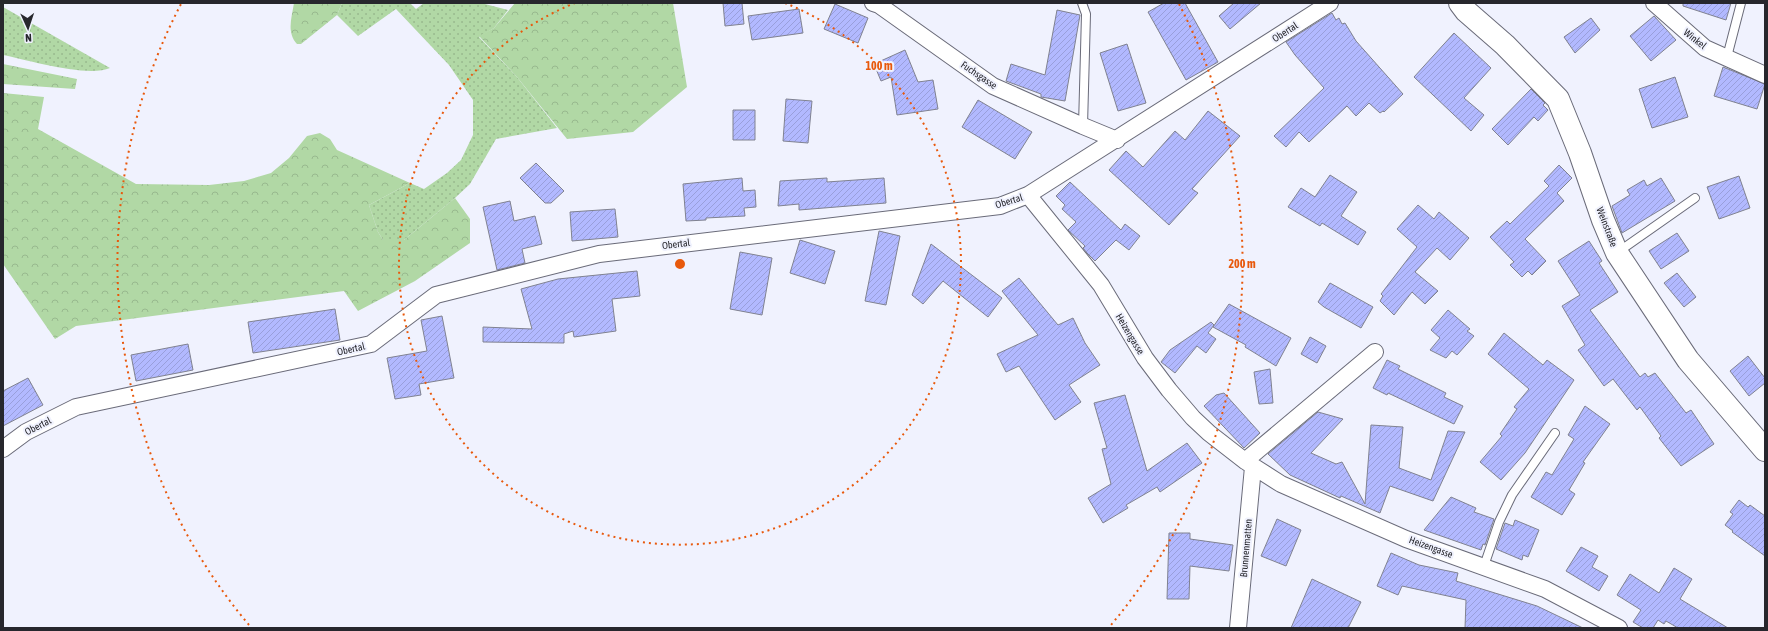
<svg xmlns="http://www.w3.org/2000/svg" width="1768" height="631" font-family="'Asap Condensed',sans-serif">
	<style>
		.grass { fill: url(#grass-dots) }
		.forest { fill: url(#forest-crowns) }
		.building { fill: url(#building-hatch); stroke: #808290 }
		.lines { fill: none; stroke-linecap: round; stroke-linejoin: round }
		.lane-casing { stroke: #6a6b79; stroke-width: 10 }
		.street-casing { stroke: #6a6b79; stroke-width: 18 }
		.secondary-casing { stroke: #6a6b79; stroke-width: 24 }
		.lane { stroke: #fff; stroke-width: 8 }
		.street { stroke: #fff; stroke-width: 16 }
		.secondary { stroke: #fff; stroke-width: 22 }
		.ring { fill: none; stroke: #e8590c; stroke-width: 2; stroke-dasharray: 2 4 }
		.labels { text-anchor: middle; dominant-baseline: central; stroke-width: 4; stroke-linejoin: round; paint-order: stroke }
		.street-label { font-size: 10px; fill: #27272d; stroke: #f0f2fe }
		.centre { fill: #e8590c; stroke: #f0f2fe; stroke-width: 2 }
		.ring-label { font-size: 12px; text-anchor: middle; font-weight: bold; fill: #e8590c; stroke: #f0f2fe; stroke-width: 4; stroke-linejoin: round; paint-order: stroke }
	</style>
	<defs>
		<pattern id="grass-dots" width="8" height="8" patternUnits="userSpaceOnUse"><rect width="8" height="8" fill="#b1d8a5"/><path d="M2 2h.1M6 6h.1" fill="none" stroke="#98b98e" stroke-width="1.8" stroke-linecap="round"/></pattern>
		<pattern id="forest-crowns" width="20" height="18" patternUnits="userSpaceOnUse"><rect width="20" height="18" fill="#b1d8a5"/><path d="M2 6a3 3 0 1 1 6 0M12 15a3 3 0 1 1 6 0" fill="none" stroke="#98b98e"/></pattern>
		<pattern id="building-hatch" width="6" height="6" patternUnits="userSpaceOnUse"><rect width="6" height="6" fill="#b2b9ff"/><path d="M-1 1l2-2M0 6l6-6M5 7l2-2" fill="none" stroke="#999fdb"/></pattern>
	</defs>
	<rect width="100%" height="100%" fill="#f0f2fe"/>
	<path class="grass" d="M342 3H410L416 9 424 3H481L508 10 494 28 479 37 517 77 557 128 496 139 470 184 455 198 404 240H383L378 232 369 205 410 183 424 189 447 173 461 160 473 135V100L449 65 396 9 358 36 337 15Z
		M3 7 110 68C88 78 28 60 3 55Z"/>
	<path class="forest" d="M294 3H342L337 15 301 44H297C286 32 292 17 294 3Z
		M515 3H673L687 87 633 132 567 139 517 77 479 36 494 28Z
		M3 64 77 79 75 89 3 84Z
		M3 93 44 97 38 129 136 184 209 185 244 181 271 173 289 158 307 136 320 133 330 139 337 150 410 183 369 205 378 232 383 240H404L455 198 470 219V243L415 281 358 311 344 291 76 326 55 339 3 264Z"/>
	<path class="building" d="M723 3H742L744 24 725 26Z
		M1164 3H1185L1218 62 1186 80 1148 12Z
		M1234 3H1261L1230 29 1219 16Z
		M1683 3H1731L1726 20 1683 6Z
		M835 4 868 18 858 43 824 29Z
		M799 9 803 33 752 40 748 16Z
		M1057 10 1080 15 1065 101 1041 97V94L1006 81 1011 64 1045 75Z
		M1332 13 1336 20 1339 18 1342 24 1345 23 1356 41 1403 94 1384 112 1383 111 1380 113 1369 103 1356 116 1347 106 1309 142 1299 132 1286 147 1274 136 1324 88 1295 55 1286 42Z
		M1654 16 1676 40 1651 61 1630 36Z
		M1591 18 1600 30 1575 53 1564 37Z
		M1454 33 1491 68 1464 98 1484 115 1471 131 1414 77Z
		M1127 44 1146 103 1118 111 1100 53Z
		M905 50 918 82 933 80 938 109 897 115 891 77 881 81 874 64Z
		M1723 67 1765 84 1757 109 1714 96Z
		M1675 77 1688 117 1652 128 1639 89Z
		M1531 89 1545 103 1543 105 1548 110 1538 121 1534 117 1508 145 1492 129Z
		M786 99 812 101 808 143 783 141Z
		M978 100 1032 132 1015 159 962 127Z
		M733 110H755V140H733Z
		M1208 111 1240 136 1192 189 1198 193 1169 225 1109 170 1126 151 1143 167 1175 131 1185 140Z
		M536 163 564 191 551 203H545L520 178Z
		M1559 165 1572 178 1557 193 1564 201 1525 239 1546 261 1532 275 1528 271 1522 277 1510 265 1514 262 1490 237 1507 221 1510 224 1549 186 1544 181Z
		M1330 175 1357 192 1341 216 1366 232 1358 245 1322 223 1320 226 1288 207 1301 188 1315 197Z
		M1739 176 1750 208 1719 219 1707 187Z
		M742 178 743 191 755 190 756 207 744 208 745 216 706 218V220L686 221 683 184Z
		M827 178V182L884 178 886 203 799 210V204L778 206 780 181Z
		M1661 178 1675 201 1622 233 1612 206 1630 195 1627 190 1644 180 1647 186Z
		M1070 182 1121 230 1125 224 1140 236 1129 250 1116 240 1095 261 1087 253 1083 248 1085 246 1068 230 1076 222 1062 209 1065 205 1056 196Z
		M510 201 514 221 535 216 542 244 522 249 525 263 497 270 483 207Z
		M1418 205 1434 219 1439 212 1469 238 1450 260 1437 248 1415 272 1438 291 1425 304 1412 292 1394 315 1380 301 1383 296 1381 294 1417 247 1397 229Z
		M615 209 618 237 572 241 570 212Z
		M879 231 900 236 886 305 865 301Z
		M1677 233 1689 251 1661 269 1649 251Z
		M800 240 835 251 825 284 790 273Z
		M1589 241 1602 261 1599 263 1618 292 1590 310 1640 377 1645 373 1648 377 1655 373 1686 413 1691 410 1714 444 1681 466 1659 438 1661 436 1640 407 1637 410 1613 379 1604 386 1578 350 1585 345 1562 306 1580 295 1558 261Z
		M931 244 1002 298 988 317 943 281 923 304 912 295Z
		M740 252 772 258 762 315 730 309Z
		M637 271 640 296 612 299 616 331 574 337 573 331 564 334V343L483 342V327L532 329 521 289 558 279Z
		M1677 273 1696 297 1684 307 1664 283Z
		M1019 278 1058 325 1073 318 1085 343 1100 365 1069 385 1081 402 1055 420 1019 366 1006 372 997 354 1038 335 1002 291Z
		M1330 283 1373 307 1361 328 1324 307 1318 302Z
		M1229 304 1291 338 1276 366 1245 347 1246 345 1213 327Z
		M335 309 340 340 253 353 248 322Z
		M1448 310 1470 329 1467 331 1474 336 1457 355 1452 351 1446 358 1430 350 1440 338 1431 330Z
		M442 316 454 378 419 384 421 395 395 399 387 358 427 351 421 320Z
		M1211 322 1214 325 1208 333 1216 339 1206 353 1197 346 1175 373 1161 362 1170 350Z
		M1504 333 1543 365 1547 360 1574 380 1525 453 1501 480 1480 462 1502 436 1500 434 1517 409 1514 407 1529 389 1488 354Z
		M1310 337 1326 346 1317 363 1301 354Z
		M188 344 193 370 136 381 131 355Z
		M1748 356 1765 378V383L1749 396 1730 371Z
		M1387 360 1400 366 1398 369 1446 393 1444 397 1463 406 1454 424 1388 393 1387 395 1373 388Z
		M1270 369 1273 403 1259 404 1254 372Z
		M28 378 43 405 3 426V391Z
		M1224 393 1260 433 1244 448 1204 406 1216 395Z
		M1125 395 1147 471 1187 443 1202 463 1160 492 1157 487 1126 505 1128 508 1103 523 1088 498 1111 484 1102 449 1107 448 1094 403Z
		M1585 406 1610 424 1583 462 1585 463 1569 490 1575 494 1562 515 1531 497 1546 472 1552 475 1574 439 1568 435Z
		M1318 412 1343 419 1311 453 1336 464 1342 462 1365 504 1371 425 1403 427 1399 468 1431 480 1448 431 1465 432 1433 501 1390 486 1380 513 1341 496 1340 498 1290 475 1268 454Z
		M1451 497 1476 508 1474 512 1494 519 1485 545 1483 544 1481 550 1424 530Z
		M1739 500 1748 507 1750 505 1765 516V556L1732 532 1733 531 1725 525 1733 514 1730 512Z
		M1277 519 1301 530 1286 566 1261 556Z
		M1515 520 1539 530 1528 557 1523 555 1522 560 1496 549 1505 523 1513 526Z
		M1169 533H1190V539L1233 545 1229 571 1190 566 1189 599H1167Z
		M1581 547 1598 556 1592 567 1608 576 1599 591 1566 571Z
		M1391 553 1419 565 1458 573 1456 581 1537 606 1583 628H1465L1466 600 1402 586 1398 595 1377 586Z
		M1674 568 1692 579 1680 599 1728 628H1678L1666 621 1664 624 1658 620 1653 628H1643L1633 622 1641 610 1617 595 1630 574 1659 593Z
		M1312 579 1361 602 1348 628H1291Z"/>
	<g class="lines">
		<g class="lane-casing">
			<path id="lane" d="M1082 3 1086 14 1083 126
				M1727 57 1741 3
				M1618 252 1695 198
				M1484 566 1499 522 1512 495 1555 433"/>
		</g>
		<g class="street-casing">
			<path id="street" d="M873 3 879 5 993 86 1083 126 1117 140
				M1654 3 1705 48 1765 75
				M1028 195 1101 285 1145 358 1169 390 1193 418 1209 433 1245 461 1281 484 1406 539 1545 589 1619 628
				M3 449 26 432 76 407 371 344 436 295 599 254 1000 206 1028 195 1330 3
				M1245 461 1375 352
				M1238 628 1253 467"/>
		</g>
		<g class="secondary-casing">
			<path id="secondary" d="M1460 3 1466 11 1505 45 1558 99 1580 153 1603 220 1617 253 1688 360 1765 450"/>
		</g>
		<use href="#lane" class="lane"/>
		<use href="#street" class="street"/>
		<use href="#secondary" class="secondary"/>
	</g>
	<g class="ring">
		<path d="M785 3A281 281 0 1 1 575 3"/>
		<path d="M249 625A562 562 0 0 1 181 4M1179 4A562 562 0 0 1 1111 625"/>
	</g>
	<g class="labels">
		<g class="street-label">
			<text transform="translate(1285 32) rotate(-33)">Obertal</text>
			<text transform="translate(1695 39) rotate(38)">Winkel</text>
			<text transform="translate(979 75) rotate(34)">Fuchsgasse</text>
			<text transform="translate(1009 201) rotate(-17)">Obertal</text>
			<text transform="translate(1607 227) rotate(69)">Weinstraße</text>
			<text transform="translate(676 244) rotate(-7)">Obertal</text>
			<text transform="translate(1130 334) rotate(59)">Heizengasse</text>
			<text transform="translate(351 349) rotate(-13)">Obertal</text>
			<text transform="translate(38 426) rotate(-27)">Obertal</text>
			<text transform="translate(1431 547) rotate(20)">Heizengasse</text>
			<text transform="translate(1246 548) rotate(-85)">Brunnenmatten</text>
		</g>
	</g>
	<circle cx="680" cy="264" r="6" class="centre"/>
	<g class="ring-label">
		<text x="879" y="70">100 m</text>
		<text x="1242" y="268">200 m</text>
	</g>
	<rect width="1768" height="631" fill="none" stroke="#27272d" stroke-width="8"/>
	<g transform="translate(28 28) rotate(177)" stroke="#f0f2fe" stroke-width="3" paint-order="stroke">
	<path d="M0-3L7 15L0 10L-7 15Z" fill="#27272d"/>
	<text y="-6" font-size="11" font-weight="bold" text-anchor="middle" fill="#27272d">N</text>
	</g>
</svg>
